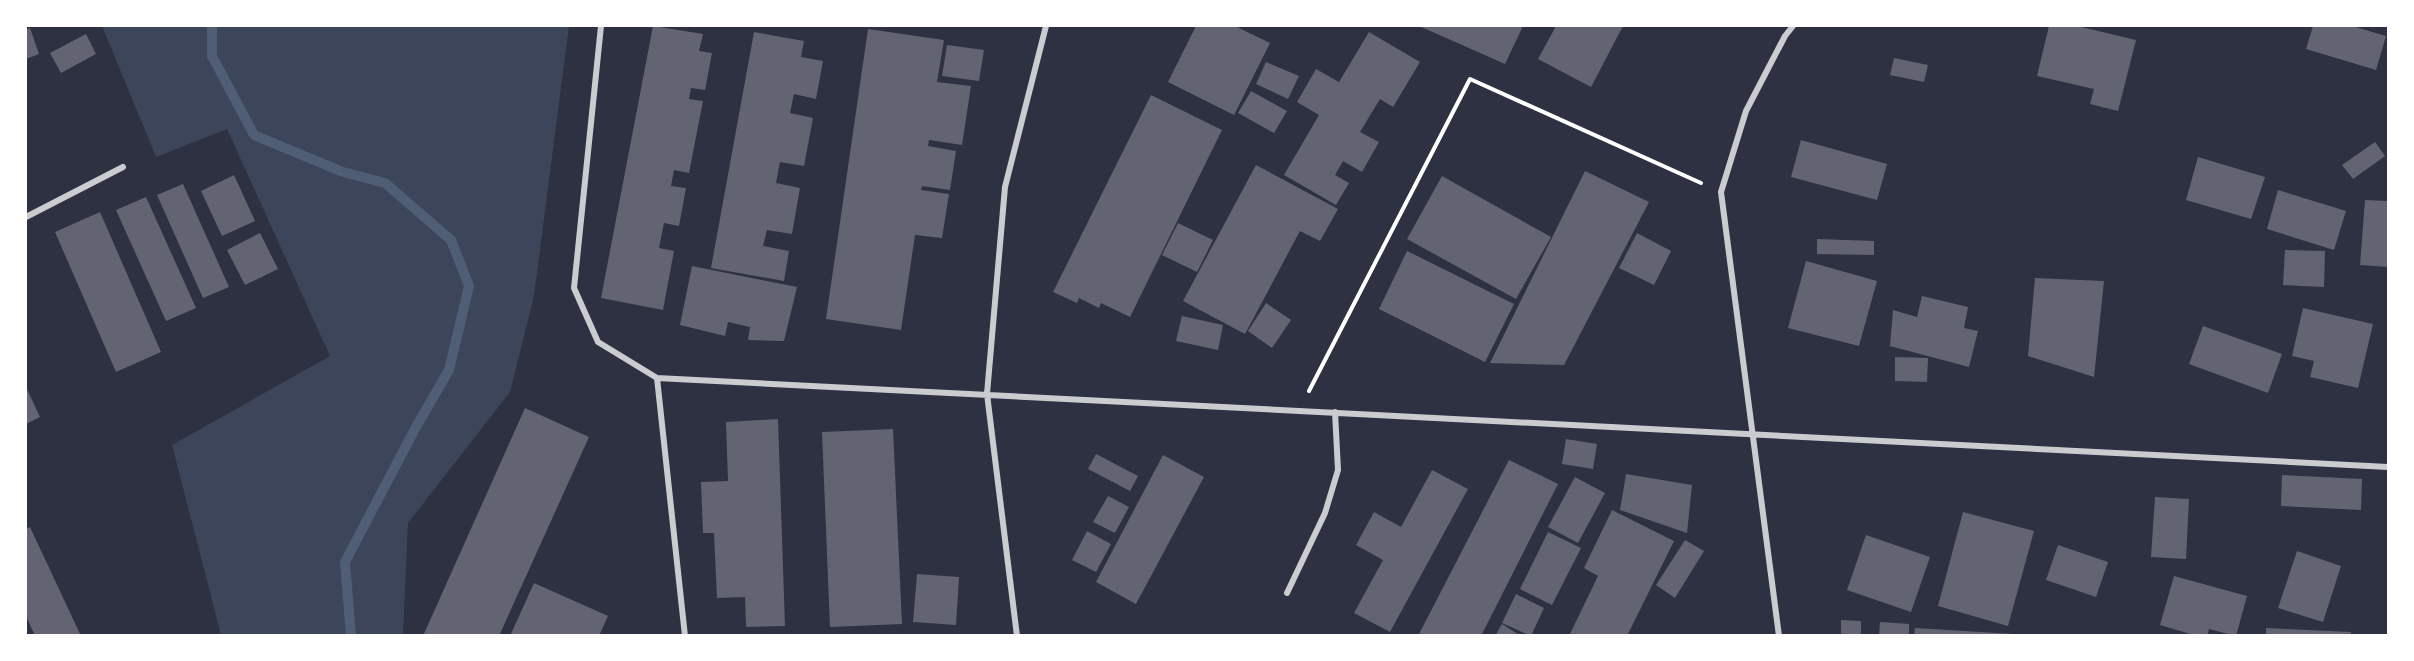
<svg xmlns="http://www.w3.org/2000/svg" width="2414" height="661" font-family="Poppins,sans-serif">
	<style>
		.green { fill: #3c4559 }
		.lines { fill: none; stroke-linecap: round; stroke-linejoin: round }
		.stream { stroke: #4f5d75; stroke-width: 10 }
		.building { fill: #626471 }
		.path { stroke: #fff; stroke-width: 4 }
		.minor { stroke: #caccd0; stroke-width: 6 }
	</style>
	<rect width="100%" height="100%" fill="#2d3142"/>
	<path class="green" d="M102 26H569L534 296 510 392 408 523 403 635H221L172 445 330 356 227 129 156 157Z"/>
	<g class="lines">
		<path class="stream" d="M212 26V56L254 135 343 172 385 183 451 240 469 286 449 370 416 427 345 562 351 636"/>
	</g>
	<path class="building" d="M653 26 703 34 699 51 712 53 705 90 691 88 689 99 703 101 689 173 674 170 671 186 686 188 679 226 664 223 659 248 674 251 663 310 601 298Z
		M1196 26H1235L1270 43 1234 115 1168 82Z
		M1419 26H1523L1505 64Z
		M1556 26H1623L1591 87 1538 59Z
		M2049 26H2077L2136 40 2118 111 2090 104 2094 89 2037 76Z
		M2313 26H2352L2386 36 2376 70 2306 49Z
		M30 28 39 54 26 59V30Z
		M868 29 944 40 937 82 971 86 962 145 929 140 928 146 956 151 950 190 922 186 921 190 949 194 942 238 915 235 901 330 826 319Z
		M754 32 804 41 801 57 823 61 816 99 794 94 790 113 813 118 804 166 780 162 776 183 800 188 792 234 767 230 763 246 789 251 784 281 711 268Z
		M1369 32 1420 62 1393 107 1380 99 1360 132 1379 142 1362 172 1343 161 1335 175 1349 183 1336 205 1284 175 1319 115 1297 102 1316 69 1339 82Z
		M86 34 96 54 61 73 50 53Z
		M947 45 984 50 979 81 942 76Z
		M1894 58 1928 65 1924 82 1890 75Z
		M1266 62 1299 76 1288 99 1256 84Z
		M1251 91 1287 111 1274 133 1238 113Z
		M1151 95 1222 130 1130 317 1101 303 1099 308 1079 298 1077 303 1053 292Z
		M1801 140 1887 164 1877 200 1791 177Z
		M2375 142 2385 156 2353 179 2342 165Z
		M2198 157 2265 177 2251 219 2186 200Z
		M1256 165 1338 209 1320 241 1300 231 1245 334 1183 301Z
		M1585 171 1649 202 1564 365 1490 363Z
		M234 175 255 221 222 236 201 191Z
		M1442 176 1551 237 1516 299 1407 239Z
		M183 184 229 287 203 298 157 195Z
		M2278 190 2346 211 2334 250 2267 229Z
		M146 197 196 308 166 321 116 210Z
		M2365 200 2388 201V267L2360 265Z
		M100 212 161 352 116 372 55 232Z
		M1178 223 1213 240 1197 272 1162 255Z
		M260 233 278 269 245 285 227 250Z
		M1637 233 1671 251 1654 285 1619 268Z
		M1817 239 1874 241V255L1817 254Z
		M2285 250 2325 251 2324 287 2283 285Z
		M1407 251 1514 304 1485 362 1379 309Z
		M1806 261 1877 281 1859 346 1788 328Z
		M692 266 797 287 784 341 748 340 750 327 728 322 725 336 680 325Z
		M2035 278 2104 281 2094 377 2028 356Z
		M1922 296 1968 307 1964 328 1978 331 1969 367 1890 346 1893 310 1917 317Z
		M1266 303 1291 320 1272 348 1248 331Z
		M2303 308 2373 324 2358 388 2310 377 2314 361 2292 356Z
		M1182 316 1223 325 1218 350 1176 341Z
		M2203 326 2282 354 2268 393 2189 364Z
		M1895 357 1928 358 1927 382 1895 381Z
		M26 387 40 417 26 424Z
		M525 408 589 437 499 636H423Z
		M778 419 785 626 746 627 745 597 717 598 714 533H703L701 482 728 481 726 422Z
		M893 429 902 624 830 627 822 432Z
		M1566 439 1597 444 1593 469 1562 464Z
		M1096 454 1138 476 1130 491 1088 469Z
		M1163 455 1204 477 1136 604 1096 582Z
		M1509 460 1558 484 1481 636H1418Z
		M1432 470 1468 489 1390 632 1354 613 1383 560 1356 545 1374 512 1401 527Z
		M1626 474 1692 485 1687 533 1620 510Z
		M2282 475 2362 479 2361 510 2281 506Z
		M1575 477 1605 493 1578 543 1548 527Z
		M1108 496 1129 507 1115 533 1093 522Z
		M2155 497 2189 499 2186 559 2151 557Z
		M1612 510 1674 541 1627 636H1569L1598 576 1584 568Z
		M1963 512 2034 531 2008 626 1938 606Z
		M30 527 80 634 78 636H35L26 616V529Z
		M1087 531 1111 544 1096 572 1072 560Z
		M1548 532 1581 548 1552 605 1520 589Z
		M1866 535 1930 557 1911 612 1847 590Z
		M1685 540 1704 551 1675 598 1656 585Z
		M2058 545 2108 562 2096 597 2046 580Z
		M2297 551 2341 566 2323 622 2278 608Z
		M917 574 959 577 956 625 913 622Z
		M2174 576 2247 596 2236 636 2209 629 2207 636H2197L2160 625Z
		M534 583 608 616 599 636H510Z
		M1516 594 1544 608 1531 636 1502 623Z
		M1841 620 1861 621V636H1841Z
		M1880 622 1909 624V636H1879Z
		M1502 624 1521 636H1495Z
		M1915 628 2014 634V636H1914Z
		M2266 628 2351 632V636H2266Z"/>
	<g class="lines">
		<path class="path" d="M1309 391 1470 79 1701 183"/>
		<path class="minor" d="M601 26 574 288 598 342 657 378 2388 467
			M26 217 123 167
			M657 378 685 636
			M1287 593 1325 513 1338 470 1335 412
			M1017 636 987 394 1005 187 1046 26
			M1779 636 1721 192 1746 111 1785 36 1793 26"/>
	</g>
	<rect width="2414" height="661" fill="none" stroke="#ffffff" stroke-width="54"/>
</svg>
